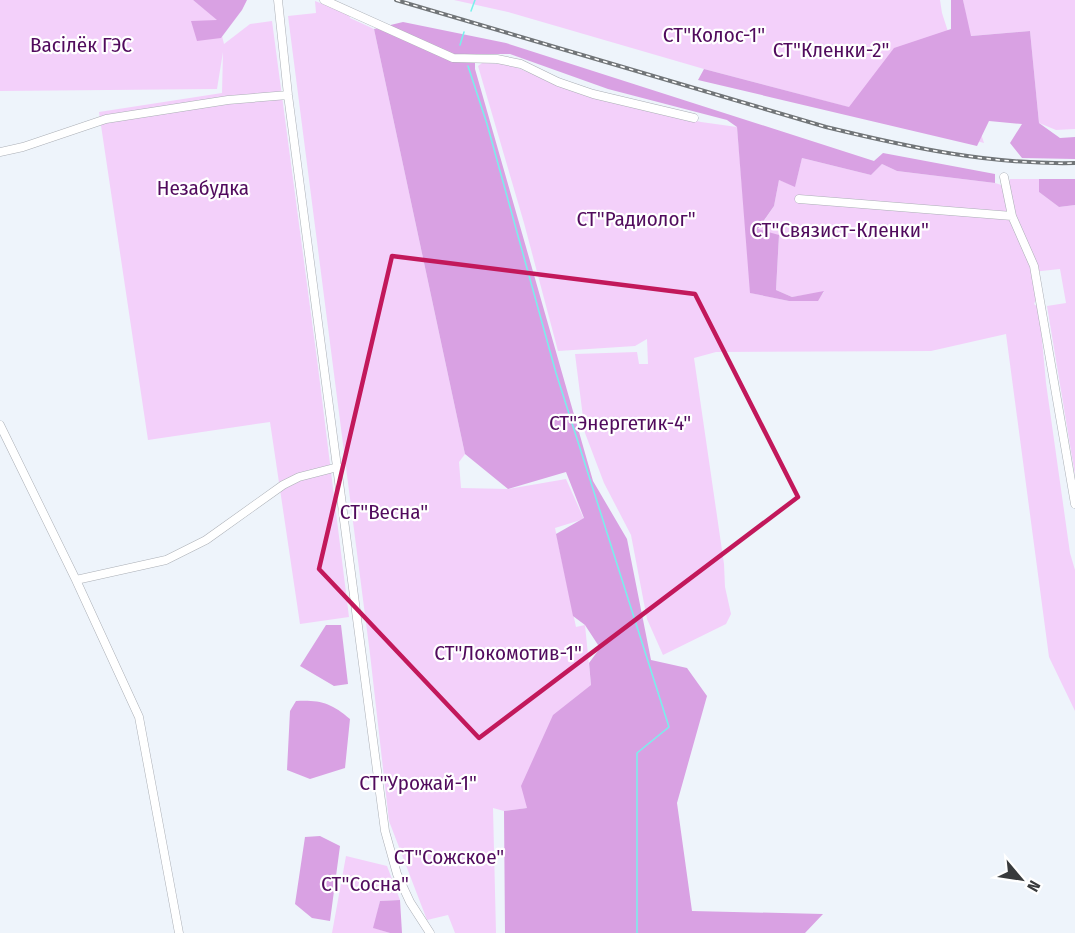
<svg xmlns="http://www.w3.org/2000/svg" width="1075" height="933" font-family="'Fira Sans Condensed',sans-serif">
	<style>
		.green { fill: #f3d0fa }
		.forest { fill: #d9a1e3 }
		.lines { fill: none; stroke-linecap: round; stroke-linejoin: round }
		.stream { stroke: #78f1ec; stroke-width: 1.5 }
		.minor-casing { stroke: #abafb6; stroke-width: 9 }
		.minor { stroke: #fff; stroke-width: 8 }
		.rail-casing { stroke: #717578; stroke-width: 4 }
		.rail { stroke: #fff; stroke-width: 1.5; stroke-dasharray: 4.5; stroke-linecap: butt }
		.marked { fill: none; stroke: #c2185b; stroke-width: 4.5; stroke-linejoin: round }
		.labels { text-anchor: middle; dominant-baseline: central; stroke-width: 4.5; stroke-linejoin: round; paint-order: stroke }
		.park-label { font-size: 21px; fill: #510b5d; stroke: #fff }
	</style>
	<rect width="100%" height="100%" fill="#eef4fb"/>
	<path class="green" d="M0 0H193L218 20 224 44 250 24 272 21 318 367 349 617 300 624 270 422 148 440 99 112 222 93 223 52 217 89 0 91Z
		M454 0H940L942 13 984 143 704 69 508 12Z
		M963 0H1075V129L1056 130 1039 123 1030 31 970 36Z
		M315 1 349 14 350 18 374 29 465 454 459 462 461 488 508 489 566 479 584 519 555 528 576 627 585 625 591 685 527 808 504 811 493 808 496 933H455L448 915 427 920 389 821 370 654 288 16 316 13Z
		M482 63 508 64 589 97 701 122 737 127 751 293 789 301H817L824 292 792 297 776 290 779 236 758 230 774 206 779 180 795 186 802 158 871 175 882 164 897 171 995 183 1008 187 1010 179H1039V192L1059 207 1075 205V475L1047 306 1066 303 1060 269 1032 272 1037 297 1034 304 1039 308 1046 383 1070 553 1075 570V711L1049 657 1006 334 931 351 716 352 694 358 724 564 725 587 731 614 726 624 663 655 647 619 631 535 604 483 585 433 575 354 637 352 639 364H648L647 339 635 346 558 351 524 223 478 66Z
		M346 856 387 866 400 900 380 901 374 928 390 933H332Z"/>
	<path class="forest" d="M193 0H247L242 10 221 38 197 41 191 21 217 20Z
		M951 0H963L971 36 1030 31 1039 123 1060 138 1075 137V159L1022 158 1010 143 1022 124 989 121 977 146 698 80 704 69 849 107 894 48 951 29Z
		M403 22 506 43 874 161 883 153 995 174V183L897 171 882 164 871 175 802 158 795 187 779 180 774 206 758 229 779 235 776 290 792 297 824 291 818 301H789L750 293 737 127 727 120 608 89 510 54H475V69L593 481 627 539 651 660 687 668 707 696 677 803 692 911 823 914 805 933H505L504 811 527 808 521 786 553 715 591 685 589 663 600 648 585 625 573 616 556 534 584 518 566 472 508 489 465 454 374 29Z
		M1039 179H1075V205L1059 207 1039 192Z
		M326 625H341L348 684 334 686 300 666Z
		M296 701C321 700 331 703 350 719L345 768 310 779 287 770 290 711Z
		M320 836 340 846 330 921 312 918 295 904 305 837Z
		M400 900 402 933H390L373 928 380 901Z"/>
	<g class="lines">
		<path class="stream" d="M471 11 475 0
			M460 45 464 32
			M468 66 487 124 556 373 669 727 637 753V933"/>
		<g class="minor-casing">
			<path id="minor" d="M278 0 288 95 385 831 397 874 410 902 430 933
				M324 0 453 58 497 59 521 64 558 82 593 94 694 118
				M0 152 23 147 106 119 228 100 288 95
				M1004 177 1012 216 1034 266 1075 504
				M799 199 1012 216
				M0 425 76 580 139 717 179 933
				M76 580 166 560 206 540 283 485 299 477 338 467"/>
		</g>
		<use href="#minor" class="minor"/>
		<g class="rail-casing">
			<path id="rail" d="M396 0 826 127C908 147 990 165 1075 163"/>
		</g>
		<use href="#rail" class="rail"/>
	</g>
	<path class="marked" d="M392 256 695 294 798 497 479 738 319 569Z"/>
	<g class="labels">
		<g class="park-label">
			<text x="714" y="35">СТ"Колос-1"</text>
			<text x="81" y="45">Васілёк ГЭС</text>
			<text x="831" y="50">СТ"Кленки-2"</text>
			<text x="203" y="188">Незабудка</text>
			<text x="636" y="219">СТ"Радиолог"</text>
			<text x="840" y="230">СТ"Связист-Кленки"</text>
			<text x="620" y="423">СТ"Энергетик-4"</text>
			<text x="384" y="512">СТ"Весна"</text>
			<text x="508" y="653">СТ"Локомотив-1"</text>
			<text x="418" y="783">СТ"Урожай-1"</text>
			<text x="449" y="857">СТ"Сожское"</text>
			<text x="365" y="884">СТ"Сосна"</text>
		</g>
	</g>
	<g transform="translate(1021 879) rotate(119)" stroke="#ffffff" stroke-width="4.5" paint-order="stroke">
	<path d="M0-4.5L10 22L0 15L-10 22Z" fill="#383a3c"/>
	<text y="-9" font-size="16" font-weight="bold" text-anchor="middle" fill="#383a3c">N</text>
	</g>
</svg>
